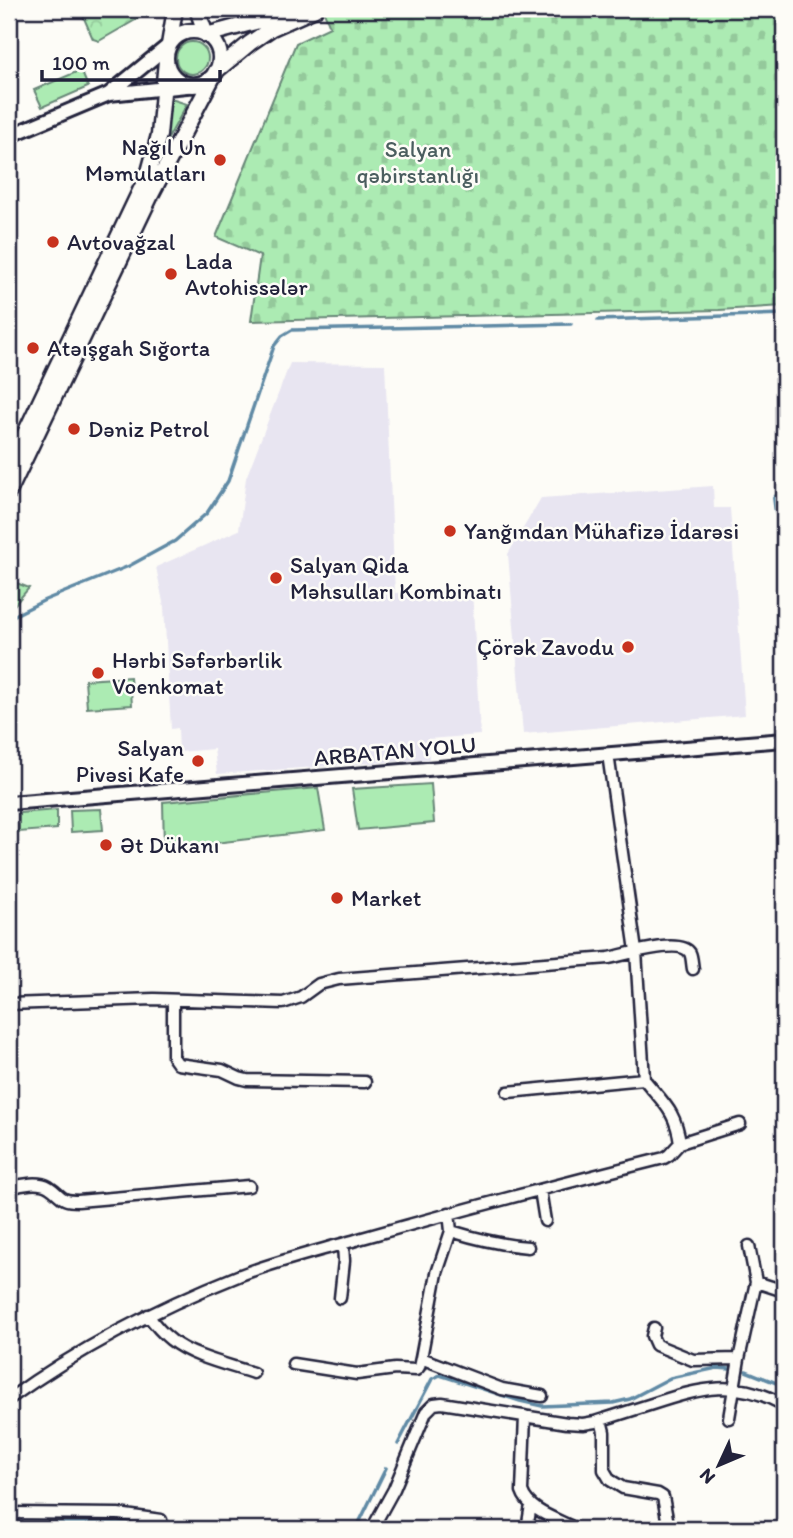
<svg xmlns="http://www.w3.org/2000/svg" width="793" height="1538" font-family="Itim,sans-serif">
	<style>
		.built { fill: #e8e5f1 }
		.grass { fill: #acebb3; stroke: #678677; stroke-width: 2 }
		.cemetery { fill: url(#cemetery-stones); stroke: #678677; stroke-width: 2 }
		.park { fill: url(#park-crowns); stroke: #678677; stroke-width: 2 }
		.water { fill: #89cfeb; stroke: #608aa5; stroke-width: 2 }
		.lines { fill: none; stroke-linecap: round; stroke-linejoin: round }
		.stream { stroke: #608aa5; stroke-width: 3.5 }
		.street-casing { stroke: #22223b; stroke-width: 15 }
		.secondary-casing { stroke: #22223b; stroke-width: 18 }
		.primary-casing { stroke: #22223b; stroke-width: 19 }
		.street { stroke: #fdfcf7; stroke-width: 10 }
		.secondary { stroke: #fdfcf7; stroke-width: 12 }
		.primary { stroke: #fdfcf7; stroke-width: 14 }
		.poi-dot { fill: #c8321e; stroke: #fdfcf7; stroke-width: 2.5 }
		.labels { text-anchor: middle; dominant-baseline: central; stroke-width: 5; stroke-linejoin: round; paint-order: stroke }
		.poi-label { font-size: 23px; fill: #22223b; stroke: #fdfcf7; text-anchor: start }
		.park-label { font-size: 23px; fill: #4b5e5f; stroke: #fdfcf7 }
		.street-label { font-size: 23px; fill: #22223b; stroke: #fdfcf7 }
	</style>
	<defs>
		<pattern id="cemetery-stones" width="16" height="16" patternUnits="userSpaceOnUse" patternTransform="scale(1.75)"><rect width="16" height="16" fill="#acebb3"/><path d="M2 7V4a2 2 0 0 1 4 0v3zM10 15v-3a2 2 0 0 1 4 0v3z" fill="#94c99b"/></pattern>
		<pattern id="park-crowns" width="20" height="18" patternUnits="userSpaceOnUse" patternTransform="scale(1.75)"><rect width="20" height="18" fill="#acebb3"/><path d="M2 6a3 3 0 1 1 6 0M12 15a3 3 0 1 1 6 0" fill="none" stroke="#94c99b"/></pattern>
	</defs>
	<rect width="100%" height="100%" fill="#fdfcf7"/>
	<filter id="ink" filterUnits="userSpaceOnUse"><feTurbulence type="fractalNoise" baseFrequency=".0143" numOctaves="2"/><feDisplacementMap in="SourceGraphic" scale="14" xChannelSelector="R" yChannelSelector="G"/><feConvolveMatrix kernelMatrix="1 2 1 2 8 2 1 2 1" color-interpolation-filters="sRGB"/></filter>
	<g filter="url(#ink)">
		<path class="built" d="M290 363 385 364 395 593 472 589 480 735 428 739 429 759 217 774 214 749 179 752 178 728 171 729 164 607 156 567 239 530 246 478Z
			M713 486 714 508H730L745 715 523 734 508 554 541 498Z"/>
		<path class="grass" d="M176 58a16 16 0 1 1 32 0a16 16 0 1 1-32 0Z
			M81 70 88 87 42 107 34 90Z
			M171 99 187 104 165 144Z
			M9 580 29 588 9 611Z
			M130 677 132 705 87 708 85 680Z
			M431 784 434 823 358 830 352 789Z
			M318 788 325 830 164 849 163 802Z
			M101 809 103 830 71 832 70 810Z
			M57 810V829L19 832V813Z"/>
		<path class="cemetery" d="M323 9H784V306L719 310 251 321 260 256 216 237 296 43 330 27Z"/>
		<path class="park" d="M80 9H133L139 18 99 41 93 39Z"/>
		<path class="water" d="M781 489H784V535L775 513 773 498Z"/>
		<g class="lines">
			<path class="stream" d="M598 320 784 314
				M9 620 13 616 45 600 129 566 175 541 207 513 228 481 274 346 282 336 292 330 571 324
				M746 1371 784 1386
				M398 1444 432 1379 440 1375 520 1401 542 1406 613 1403 630 1399 670 1378 717 1368 730 1369
				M9 1524 115 1523 140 1526 149 1529
				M356 1529 386 1468"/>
			<g class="street-casing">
				<path id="street" d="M173 1001V1057L178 1064 222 1070 239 1078 247 1080 365 1082
					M9 1004 154 999 283 1003 301 997 319 984 339 979 609 958C624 955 681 937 690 953 692 957 692 964 693 969
					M644 1079C663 1103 676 1111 680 1143
					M508 1092 644 1079 636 951 608 754
					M540 1190 545 1221
					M9 1191 11 1188C22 1184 39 1181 49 1187 63 1196 59 1201 78 1201L249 1186
					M449 1213 451 1231 437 1273 421 1358 502 1389 542 1396
					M451 1231C477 1239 501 1245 528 1247
					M749 1246 756 1282
					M340 1298 344 1261 343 1244
					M148 1315C155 1325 162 1333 171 1340 190 1356 229 1365 253 1373
					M654 1328 652 1336 656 1345 693 1360 739 1359
					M293 1364 357 1374 395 1369 416 1370 419 1367 421 1358
					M9 1399C80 1348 157 1308 238 1276 279 1260 323 1250 366 1237 465 1209 564 1183 664 1158L669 1155 680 1143 740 1124
					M525 1416 522 1491C528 1510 554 1518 570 1526L573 1529
					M729 1418 739 1359 756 1282 784 1291
					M601 1420 604 1432V1470L610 1480 623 1488 658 1494 663 1497 669 1529
					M9 1513 118 1514 161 1520
					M372 1529 394 1489 426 1412 434 1404 442 1403 567 1423 583 1424 595 1422C614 1416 633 1410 652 1404 701 1388 736 1378 784 1405
					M527 1529 531 1505"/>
			</g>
			<g class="secondary-casing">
				<path id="secondary" d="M169 45 109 94 196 85
					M9 136 109 94
					M9 803 784 740"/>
			</g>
			<g class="primary-casing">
				<path id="primary" d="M197 9 206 35 259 21 289 9
					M166 58a27 27 0 1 1 54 0a27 27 0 1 1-54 0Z
					M169 45 175 9
					M9 467 149 172 159 135 166 61
					M9 492 152 193 216 71 250 43 272 28 315 9"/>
			</g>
			<use href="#street" class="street"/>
			<use href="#secondary" class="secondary"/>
			<use href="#primary" class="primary"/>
		</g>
	</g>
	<g class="poi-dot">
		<circle cx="220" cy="160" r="7"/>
		<circle cx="53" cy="242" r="7"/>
		<circle cx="171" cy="274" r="7"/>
		<circle cx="33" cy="348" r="7"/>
		<circle cx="74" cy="429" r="7"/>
		<circle cx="450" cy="531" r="7"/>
		<circle cx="276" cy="578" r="7"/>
		<circle cx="628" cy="647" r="7"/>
		<circle cx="98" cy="673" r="7"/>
		<circle cx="198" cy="761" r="7"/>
		<circle cx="106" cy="845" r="7"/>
		<circle cx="337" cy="898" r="7"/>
	</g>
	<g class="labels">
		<g class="poi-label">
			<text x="206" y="147" text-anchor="end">Nağıl Un<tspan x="206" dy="26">Məmulatları</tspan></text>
			<text x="67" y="242">Avtovağzal</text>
			<text x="185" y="261">Lada<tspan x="185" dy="26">Avtohissələr</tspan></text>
			<text x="47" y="348">Atəışgah Sığorta</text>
			<text x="88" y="429">Dəniz Petrol</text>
			<text x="464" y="531">Yanğından Mühafizə İdarəsi</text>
			<text x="290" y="565">Salyan Qida<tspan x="290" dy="26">Məhsulları Kombinatı</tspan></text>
			<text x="614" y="647" text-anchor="end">Çörək Zavodu</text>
			<text x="112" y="660">Hərbi Səfərbərlik<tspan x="112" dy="26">Voenkomat</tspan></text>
			<text x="184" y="748" text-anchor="end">Salyan<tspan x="184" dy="26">Pivəsi Kafe</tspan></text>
			<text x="120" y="845">Ət Dükanı</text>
			<text x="351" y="898">Market</text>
		</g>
		<g class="park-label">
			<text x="418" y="149">Salyan<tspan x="418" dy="26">qəbirstanlığı</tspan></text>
		</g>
		<g class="street-label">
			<text transform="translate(395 751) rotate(-5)">ARBATAN YOLU</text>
		</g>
	</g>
	<rect width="793" height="1538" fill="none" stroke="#fdfcf7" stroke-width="35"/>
	<rect x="18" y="18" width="758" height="1503" fill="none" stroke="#22223b" stroke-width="2.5" filter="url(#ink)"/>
	<g transform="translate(719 1465) rotate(226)" stroke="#fdfcf7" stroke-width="5" paint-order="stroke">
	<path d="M0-5L12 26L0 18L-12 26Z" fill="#22223b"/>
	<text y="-10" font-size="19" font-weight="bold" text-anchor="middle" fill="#22223b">N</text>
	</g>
	<path d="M42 70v10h178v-10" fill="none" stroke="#22223b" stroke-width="3.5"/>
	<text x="52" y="70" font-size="21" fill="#22223b" stroke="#fdfcf7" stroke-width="5" paint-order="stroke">100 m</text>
</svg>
